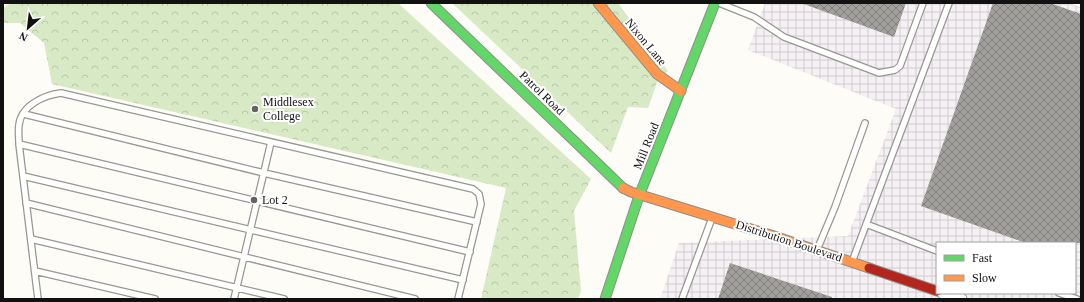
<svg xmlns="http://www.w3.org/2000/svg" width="1084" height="302" font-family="Georgia,serif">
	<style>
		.industrial { fill: url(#industrial-grid); fill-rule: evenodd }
		.forest { fill: url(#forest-crowns) }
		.building { fill: url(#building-cross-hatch) }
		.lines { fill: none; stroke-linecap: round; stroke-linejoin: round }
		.lane-casing { stroke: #979795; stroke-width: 8 }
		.street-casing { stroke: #979795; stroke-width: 13 }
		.fast-casing { stroke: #8e8d8b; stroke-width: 11 }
		.slow-casing { stroke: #8e8d8b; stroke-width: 11 }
		.jam-casing { stroke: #8e8d8b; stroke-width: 11 }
		.lane { stroke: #fffffe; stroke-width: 5.5 }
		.street { stroke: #fffffe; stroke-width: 11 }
		.fast { stroke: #63d668; stroke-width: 9 }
		.slow { stroke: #ff974d; stroke-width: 9 }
		.jam { stroke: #b3261e; stroke-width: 9 }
		.rail-casing { stroke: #d9c6c7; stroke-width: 4.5 }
		.rail { stroke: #fff; stroke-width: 3; stroke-dasharray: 9; stroke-linecap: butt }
		.poi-dot { fill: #646362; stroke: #fff; stroke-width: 1.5 }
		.labels { text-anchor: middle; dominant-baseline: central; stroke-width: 4; stroke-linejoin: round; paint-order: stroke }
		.street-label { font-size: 12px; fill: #111; stroke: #fff }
		.poi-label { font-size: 12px; fill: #111; stroke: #fff; text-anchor: start }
	</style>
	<defs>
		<pattern id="industrial-grid" width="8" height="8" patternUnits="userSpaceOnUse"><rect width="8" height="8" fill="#f5f0f3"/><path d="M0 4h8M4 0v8" fill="none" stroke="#d1cdcf"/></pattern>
		<pattern id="forest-crowns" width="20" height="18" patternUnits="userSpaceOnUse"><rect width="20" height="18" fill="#d8eac5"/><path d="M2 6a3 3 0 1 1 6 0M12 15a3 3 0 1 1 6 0" fill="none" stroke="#b8c8a8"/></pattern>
		<pattern id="building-cross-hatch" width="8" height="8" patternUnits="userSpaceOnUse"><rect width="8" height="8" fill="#a19f9c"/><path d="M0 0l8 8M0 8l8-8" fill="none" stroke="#82807e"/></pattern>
	</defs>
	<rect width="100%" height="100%" fill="#fdfcf7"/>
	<path class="industrial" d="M765 3H1081V299H660L679 243 848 236 896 109 748 50ZM937 243H1075V293H937Z"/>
	<path class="forest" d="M12 3H398L591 179 574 211 581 291 578 299H481L506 188 52 84 44 43 20 23H3V8Z
		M452 3H618L668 71 658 80 648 108 628 107 611 153Z"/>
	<path class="building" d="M801 3H906L894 37Z
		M993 3H1050L1081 14V243H1026L921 206Z
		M730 263 832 297V299H718Z"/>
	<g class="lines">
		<g class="lane-casing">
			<path id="lane" d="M719 3 754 17 784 37 879 73 895 70 900 66 923 3
				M24 114 264 173 477 222
				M19 144 470 252
				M23 176 463 280
				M26 203 415 299
				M866 224 937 251
				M31 239 284 299
				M817 250 835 207 865 123
				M852 262 949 3
				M35 271 155 299
				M1059 293 1077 299
				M38 299 19 144C19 137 18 131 19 125 21 105 45 95 61 93L473 189 479 194 481 204 458 299
				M234 299 271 142
				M682 299 712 218"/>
		</g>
		<g class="street-casing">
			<path id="street" d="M943 293 961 299"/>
		</g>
		<g class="fast-casing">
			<path id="fast" d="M431 3 623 188
				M605 299 639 196 715 3"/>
		</g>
		<g class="slow-casing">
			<path id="slow" d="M598 3 657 74 681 91
				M623 188 631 192 774 236 869 268"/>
		</g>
		<g class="jam-casing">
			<path id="jam" d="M869 268 937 291"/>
		</g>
		<use href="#lane" class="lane"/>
		<use href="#street" class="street"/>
		<use href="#fast" class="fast"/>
		<use href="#slow" class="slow"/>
		<use href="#jam" class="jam"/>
		<g class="rail-casing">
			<path id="rail" d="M1073 3 1081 6"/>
		</g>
		<use href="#rail" class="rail"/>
	</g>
	<g class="poi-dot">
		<circle cx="255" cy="109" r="4"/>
		<circle cx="254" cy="200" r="4"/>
	</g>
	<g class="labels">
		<g class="street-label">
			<text transform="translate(646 42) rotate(50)">Nixon Lane</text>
			<text transform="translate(542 93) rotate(44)">Patrol Road</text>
			<text transform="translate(646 146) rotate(-68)">Mill Road</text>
			<text transform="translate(789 241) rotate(18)">Distribution Boulevard</text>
		</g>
		<g class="poi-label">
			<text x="263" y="102">Middlesex<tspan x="263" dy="14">College</tspan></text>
			<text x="262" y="200">Lot 2</text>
		</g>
	</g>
	<rect width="1084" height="302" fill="none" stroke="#111111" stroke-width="8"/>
	<rect x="936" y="242" width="140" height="52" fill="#ffffff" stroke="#a0a0a0"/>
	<rect x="944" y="255" width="20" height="6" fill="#63d668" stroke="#a0a0a0"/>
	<text x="972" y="262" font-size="12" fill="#111111">Fast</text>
	<rect x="944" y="275" width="20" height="6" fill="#ff974d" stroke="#a0a0a0"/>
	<text x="972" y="282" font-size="12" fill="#111111">Slow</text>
	<g transform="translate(28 28) rotate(208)" stroke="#ffffff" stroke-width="3" paint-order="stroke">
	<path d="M0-3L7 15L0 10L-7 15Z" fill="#111111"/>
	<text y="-6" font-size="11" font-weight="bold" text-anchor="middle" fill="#111111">N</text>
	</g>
</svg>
